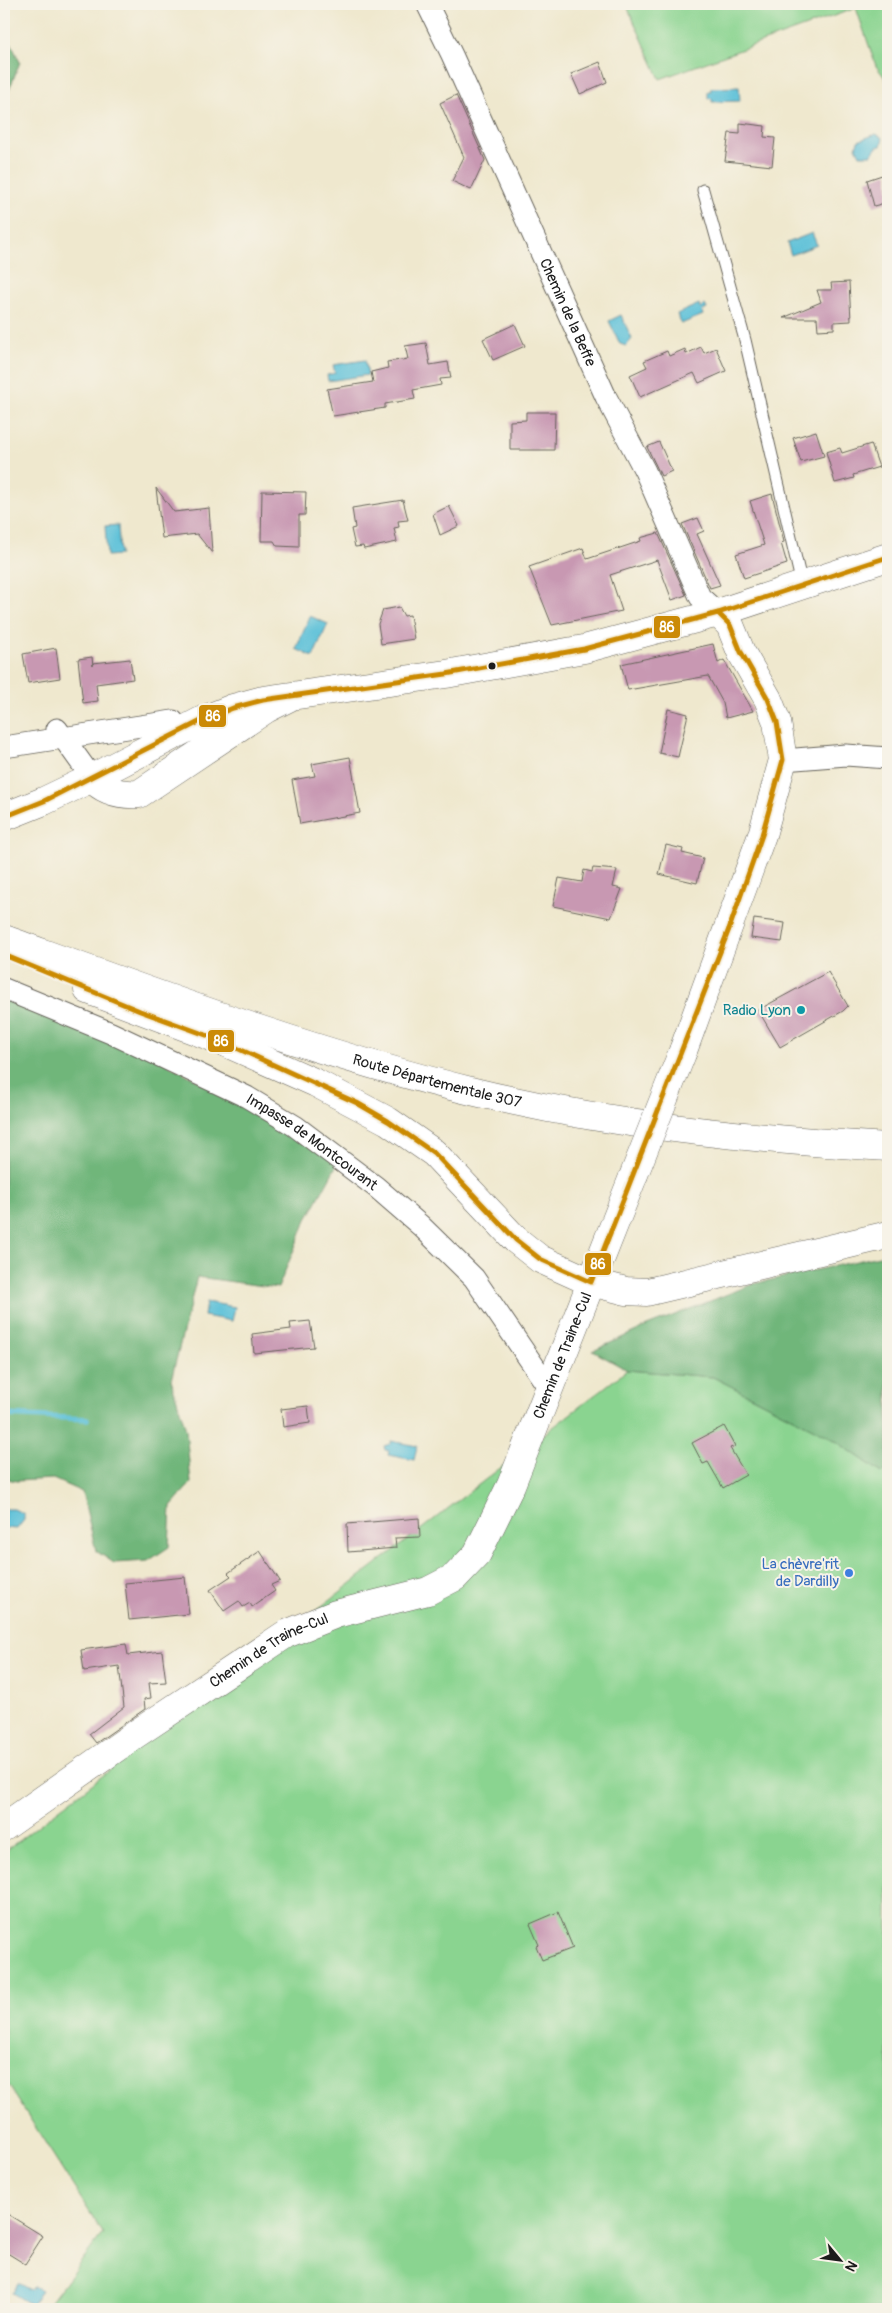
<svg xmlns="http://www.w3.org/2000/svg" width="892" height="2313" font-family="Pangolin,sans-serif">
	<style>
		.green { fill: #8ad490; stroke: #537856 }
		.forest { fill: #6fb67a; stroke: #46694b }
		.water { fill: #5ac0d8; stroke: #3b6e7a }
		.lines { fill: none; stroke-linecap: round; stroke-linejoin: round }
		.stream { stroke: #5ac0d8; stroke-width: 5.5 }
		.building { fill: #c898b2 }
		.lane-casing { stroke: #66635a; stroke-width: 13 }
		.street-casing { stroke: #66635a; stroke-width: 23 }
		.secondary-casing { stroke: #66635a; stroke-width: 29 }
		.primary-casing { stroke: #66635a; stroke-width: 29 }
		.lane { stroke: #fff; stroke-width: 11 }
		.street { stroke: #fff; stroke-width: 21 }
		.secondary { stroke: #fff; stroke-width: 28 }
		.primary { stroke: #fff; stroke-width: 28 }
		.secondary-bridge-casing { stroke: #66635a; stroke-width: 29; stroke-linecap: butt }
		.secondary-bridge { stroke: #fff; stroke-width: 28 }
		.bus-1-casing { stroke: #f7f3e8; stroke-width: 9 }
		.bus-1 { stroke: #cb8a06; stroke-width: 5 }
		.bus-dot { fill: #1c1c1c; stroke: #f7f3e8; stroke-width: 2 }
		.culture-dot { fill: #0f9aa8; stroke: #f7f3e8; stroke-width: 2 }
		.shop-dot { fill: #3f7fe0; stroke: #f7f3e8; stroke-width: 2 }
		.labels { text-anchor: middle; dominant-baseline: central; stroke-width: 4; stroke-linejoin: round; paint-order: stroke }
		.street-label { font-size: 15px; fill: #1c1c1c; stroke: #f7f3e8 }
		.culture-label { font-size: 15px; fill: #0d838f; stroke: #f7f3e8; text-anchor: end }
		.shop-label { font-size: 15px; fill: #366cbe; stroke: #f7f3e8; text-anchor: end }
		.line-badge { stroke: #f7f3e8; stroke-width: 2 }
		.badge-label { font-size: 14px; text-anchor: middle; font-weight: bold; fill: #fff }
	</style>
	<rect width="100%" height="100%" fill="#f7f3e8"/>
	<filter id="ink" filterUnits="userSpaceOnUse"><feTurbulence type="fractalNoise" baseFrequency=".02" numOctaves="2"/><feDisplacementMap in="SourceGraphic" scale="10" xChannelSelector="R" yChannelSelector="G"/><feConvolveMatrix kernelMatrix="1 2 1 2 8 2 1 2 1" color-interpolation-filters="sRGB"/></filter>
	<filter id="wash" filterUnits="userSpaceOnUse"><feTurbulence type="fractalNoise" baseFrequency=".0096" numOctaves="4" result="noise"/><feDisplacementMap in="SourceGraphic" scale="20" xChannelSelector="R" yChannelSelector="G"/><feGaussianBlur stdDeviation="1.12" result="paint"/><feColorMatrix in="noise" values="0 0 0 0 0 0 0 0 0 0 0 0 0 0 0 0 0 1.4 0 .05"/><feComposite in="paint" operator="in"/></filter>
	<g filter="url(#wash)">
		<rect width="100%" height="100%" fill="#efe8ce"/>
		<path class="green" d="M626 4H888V82L876 66 856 8 660 79Z
			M627 1370 713 1377 830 1437 882 1473 888 1469V2309H45L103 2233 4 2078V1852Z"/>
		<path class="forest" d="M4 29 20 62 4 103Z
			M4 989 111 1033 340 1159 305 1223 278 1288 197 1277 171 1380 186 1430 191 1483 171 1506 169 1547 148 1561 114 1563 96 1551 82 1492 53 1479 16 1481 4 1478Z
			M888 1254V1469L882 1473 830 1437 713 1377 627 1370 593 1351 647 1326 753 1284Z"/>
		<path class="water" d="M739 87 740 101 712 102V98L708 99V91H711V88Z
			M876 134 883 138 881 146 877 147 871 155H860L856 147 858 141Z
			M812 233 817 245 791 255 787 243Z
			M699 304 700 308 705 305 707 309 702 311 703 315 681 324 677 314Z
			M621 315 632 339 626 346 620 344 609 321Z
			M365 360 368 375 328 381 327 375 335 373 333 365Z
			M118 525 120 555 107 556 105 526Z
			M310 616 328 624 313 657 296 649Z
			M206 1302 235 1307 232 1321 204 1316Z
			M391 1441 417 1446 414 1460 388 1455 389 1451 385 1450 384 1446 390 1444Z
			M6 1509H14L24 1514V1520L17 1529 4 1528V1513Z
			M18 2283 30 2290 33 2286 41 2290 32 2305 12 2293Z"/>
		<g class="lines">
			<path class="stream" d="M4 1415 87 1419"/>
		</g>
		<g id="blocks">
			<path class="building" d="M600 62 607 82 580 94 571 74Z
				M456 95 485 160 471 190 452 181 464 157 440 103Z
				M740 123 765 126 764 137 775 138 772 166 725 161 729 133 740 134Z
				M888 173V202L874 206 867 180Z
				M849 282 851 321 834 322V329L818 330 817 318H783L821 302 817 290H832L831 283Z
				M515 324 525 346 493 360 483 339Z
				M426 343 430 365 448 362 451 378 440 379 441 385 413 390 415 399 385 404V408L333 416 327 389 373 382 371 372 388 368 387 362 408 359 405 346Z
				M701 347 704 353 716 348 726 371 699 383 694 373 640 397 630 375 647 367 644 361 667 351 669 356 685 349 686 354Z
				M526 412H555L554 450H510V421L526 420Z
				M816 431 824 456 801 462 793 438Z
				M659 442 672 471 661 476 647 447Z
				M871 444 879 467 853 475 854 478 835 483 826 452 840 448 842 453Z
				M156 488 174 512 209 508 212 553 197 534 162 538Z
				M262 491 306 492 305 515H299V547L277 546 274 541H261Z
				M772 494 784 542 781 543 787 564 744 578 736 554 764 545 750 501Z
				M403 500 408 520 398 521 399 527 394 528 397 542 364 549 363 546 355 547 351 529 355 528 352 508Z
				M449 506 459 526 440 535 433 514Z
				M698 518 704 531 697 534 720 585 710 588 682 524Z
				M658 533 686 595 672 600 657 560 610 575 622 611 552 625 529 567 583 548 587 559 641 541 640 538Z
				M399 607 404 616 410 615 414 639 381 644 378 624 383 610Z
				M713 644 718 663 724 660 753 711 726 718 723 703 708 676 628 690 621 664Z
				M56 648 60 678 28 683 23 654Z
				M92 657 93 666V663L130 659 133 679 96 684 98 701 83 703 78 659Z
				M668 709 688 714 678 757 659 753Z
				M350 757 360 813 300 824 292 780 315 776 312 764Z
				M666 845 683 849 682 853 703 858 697 883 659 874Z
				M593 868 617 870 613 887 622 889 611 918 553 906 559 878 582 882 584 870 592 872Z
				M754 919 785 923 782 942 751 938Z
				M828 972 848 1006 843 1011 780 1047 758 1010Z
				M310 1321 314 1347 254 1353 252 1334 291 1329 290 1323Z
				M308 1406 310 1423 283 1427 281 1409Z
				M724 1426 735 1446 730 1448 746 1475 723 1488 708 1462 703 1464 692 1443Z
				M419 1518 420 1537 395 1538 396 1548 348 1552 347 1524Z
				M260 1551 280 1581 271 1585 275 1591 252 1607 250 1603 243 1607 239 1601 224 1611 210 1590 231 1576 228 1573Z
				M185 1577 189 1614 129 1620 125 1583Z
				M126 1644 128 1655 162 1651 166 1682 149 1683 151 1698 144 1699 145 1709 96 1743 89 1734 124 1707 119 1666 84 1671 81 1650Z
				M558 1912 573 1948 542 1960 536 1946 539 1945 530 1924Z
				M4 2212 43 2236 25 2264 4 2251Z"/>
		</g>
	</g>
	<g filter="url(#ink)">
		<use href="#blocks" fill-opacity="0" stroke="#66635a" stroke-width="1"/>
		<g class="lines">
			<g class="lane-casing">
				<path id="lane" d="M703 190 745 340 802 585"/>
			</g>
			<g class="street-casing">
				<g id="street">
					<path id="s1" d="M427 4 452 55 606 397 645 471 700 597 718 613"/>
					<path d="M57 729 92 778"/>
					<path d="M4 747 173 721"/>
					<path d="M783 760 846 755 888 758"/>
					<path id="s2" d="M4 989 111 1033 211 1080 247 1097 295 1126 376 1187 421 1226 474 1278 549 1388"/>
				</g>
			</g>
			<g class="secondary-casing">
				<g id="secondary">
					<path d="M290 697 266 709 139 794C121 795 104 792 92 778L201 721 233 708 263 700 446 674 584 649 718 613 888 557"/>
					<path d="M683 1051 762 835 783 760 777 722 768 699 741 652 730 625 718 613"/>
					<path d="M591 1282 626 1291 647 1292 888 1235"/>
					<path id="s3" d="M4 1827 136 1734 286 1634 336 1614 428 1591 455 1577 477 1554 511 1485 633 1177"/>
				</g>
			</g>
			<g class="primary-casing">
				<g id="primary">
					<path d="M4 817 44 801 92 778"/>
					<path id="s4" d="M4 939C159 995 314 1053 475 1092 611 1125 749 1139 888 1147"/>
					<path d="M88 990 217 1039 316 1083 388 1121 434 1153 516 1240 540 1259 591 1282"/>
				</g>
			</g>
			<use href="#lane" class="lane"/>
			<use href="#street" class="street"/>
			<use href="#secondary" class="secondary"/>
			<use href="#primary" class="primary"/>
			<g class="secondary-bridge-casing">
				<path id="secondary-bridge" d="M633 1177 683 1051"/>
			</g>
			<use href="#secondary-bridge" class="secondary-bridge"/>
			<g class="bus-1-casing">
				<path id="bus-1" d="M4 817 44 801 201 721 233 708 263 700 446 674 584 649 718 613 888 557
					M4 955 140 1011 217 1039 357 1103 388 1121 434 1153 516 1240 540 1259 591 1282 729 929 762 835 783 760 777 722 768 699 741 652 730 625 718 613"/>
			</g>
			<use href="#bus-1" class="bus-1"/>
		</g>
	</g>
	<circle class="bus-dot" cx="492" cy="666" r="4.5"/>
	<circle class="culture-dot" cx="801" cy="1010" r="5"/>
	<circle class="shop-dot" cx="849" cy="1573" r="5"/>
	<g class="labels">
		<g class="street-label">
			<text stroke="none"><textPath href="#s1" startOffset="339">Chemin de la Beffe</textPath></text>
			<text stroke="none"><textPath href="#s4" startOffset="456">Route Départementale 307</textPath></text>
			<text stroke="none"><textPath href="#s2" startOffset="345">Impasse de Montcourant</textPath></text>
			<text stroke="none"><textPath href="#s3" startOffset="769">Chemin de Traine-Cul</textPath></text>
			<text stroke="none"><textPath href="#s3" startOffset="319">Chemin de Traine-Cul</textPath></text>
		</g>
		<g class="culture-label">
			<text x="791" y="1010">Radio Lyon</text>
		</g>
		<g class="shop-label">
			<text x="839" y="1564">La chèvre'rit<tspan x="839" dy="17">de Dardilly</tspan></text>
		</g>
	</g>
	<g class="line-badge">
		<rect x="653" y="615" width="28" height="24" rx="5" fill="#cb8a06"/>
		<rect x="198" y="704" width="29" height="24" rx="5" fill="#cb8a06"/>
		<rect x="207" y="1029" width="28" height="24" rx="5" fill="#cb8a06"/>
		<rect x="584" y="1252" width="28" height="24" rx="5" fill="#cb8a06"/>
	</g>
	<g class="badge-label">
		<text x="667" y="632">86</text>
		<text x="213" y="721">86</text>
		<text x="221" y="1046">86</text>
		<text x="598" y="1269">86</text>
	</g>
	<rect width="892" height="2313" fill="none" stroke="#f7f3e8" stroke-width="20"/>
	<g transform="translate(840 2260) rotate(119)" stroke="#f7f3e8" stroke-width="4" paint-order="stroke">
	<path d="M0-4L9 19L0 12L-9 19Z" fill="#1c1c1c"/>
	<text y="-8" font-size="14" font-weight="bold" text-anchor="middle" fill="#1c1c1c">N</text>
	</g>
</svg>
